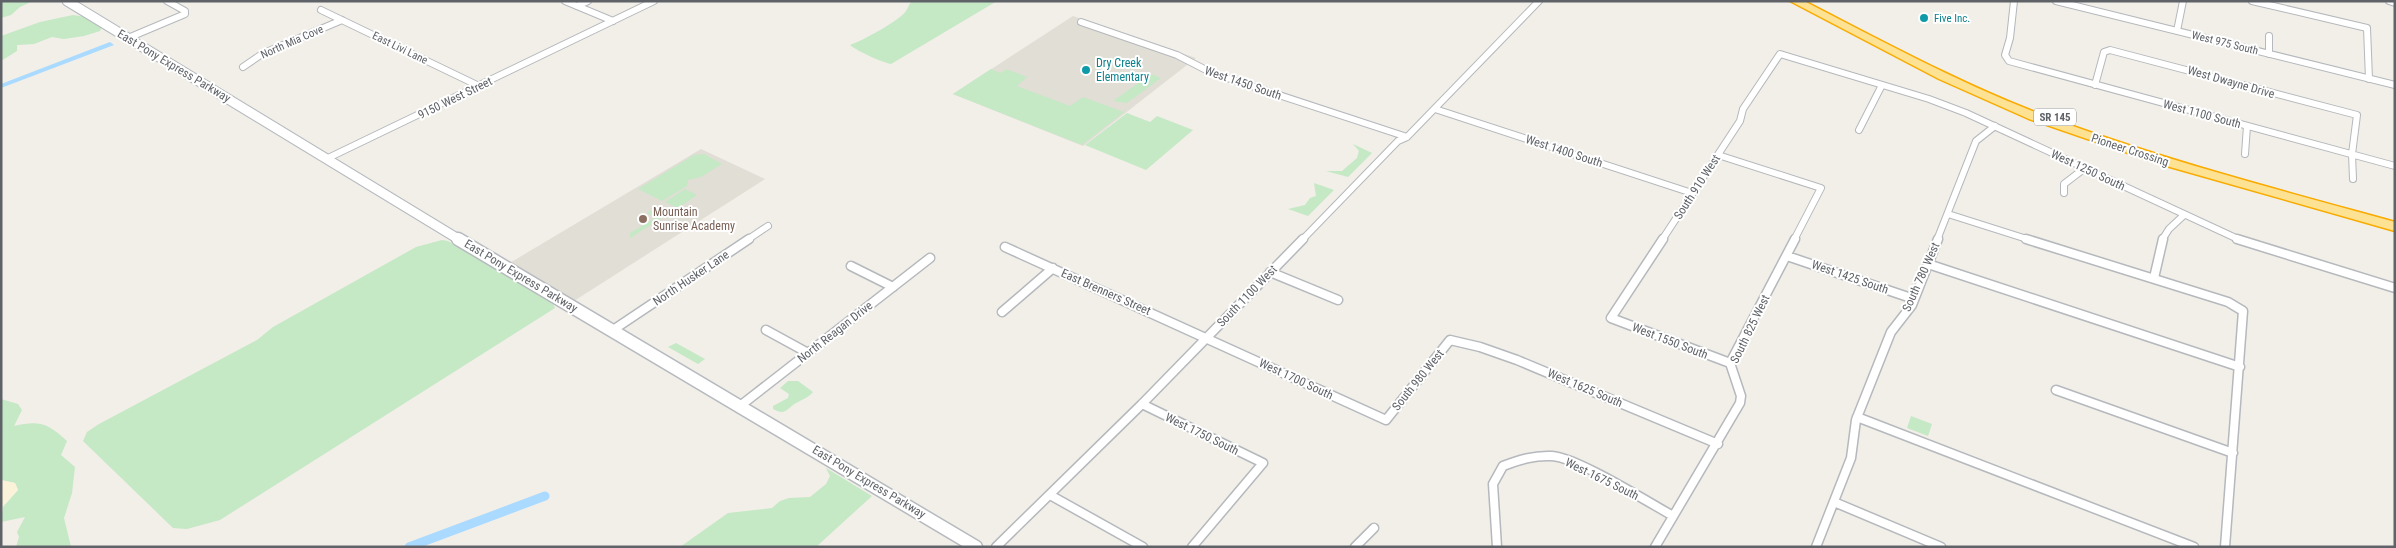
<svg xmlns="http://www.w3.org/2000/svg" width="2396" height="548" font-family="'Roboto Condensed',sans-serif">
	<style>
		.education { fill: #e1ded6 }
		.green { fill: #c5e8c5 }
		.sand { fill: #fbf3d9 }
		.water { fill: #aadaff }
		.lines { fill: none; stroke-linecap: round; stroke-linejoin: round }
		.canal { stroke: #aadaff; stroke-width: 9 }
		.street-far1-casing { stroke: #b5b8bc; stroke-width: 8 }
		.street-casing { stroke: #b5b8bc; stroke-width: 11 }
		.secondary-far1-casing { stroke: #b6babf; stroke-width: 11 }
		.secondary-casing { stroke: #b6babf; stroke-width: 15 }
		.highway-casing { stroke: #f9ab00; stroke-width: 3 }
		.street-far1 { stroke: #fff; stroke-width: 6 }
		.street { stroke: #fff; stroke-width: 8 }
		.secondary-far1 { stroke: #fff; stroke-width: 9 }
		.secondary { stroke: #fff; stroke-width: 12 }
		.highway { fill: #fde293; fill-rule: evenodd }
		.culture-dot { fill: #0f9aa8; stroke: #fff; stroke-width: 2 }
		.education-dot { fill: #8d6e63; stroke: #fff; stroke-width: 2 }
		.labels { text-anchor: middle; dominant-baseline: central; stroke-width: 4; stroke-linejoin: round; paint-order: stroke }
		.far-culture-label { font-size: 11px; fill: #0d838f; stroke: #fff; text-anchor: start }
		.far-street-label { font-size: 11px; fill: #5f6368; stroke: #fff }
		.shield { fill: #fff; stroke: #8f9295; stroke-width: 1 }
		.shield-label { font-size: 11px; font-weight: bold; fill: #5f6368 }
		.culture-label { font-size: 12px; fill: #0d838f; stroke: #fff; text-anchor: start }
		.street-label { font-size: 12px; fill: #5f6368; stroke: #fff }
		.education-label { font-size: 12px; fill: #785e54; stroke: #fff; text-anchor: start }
	</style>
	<rect width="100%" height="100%" fill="#f1efe8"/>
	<path class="education" d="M1073 16 1196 58 1083 146 953 94Z
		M701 149 765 179 574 301 508 264Z"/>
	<path class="green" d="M1 1H33L20 7 11 15 1 18Z
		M912 1H997L891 64C881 62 857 51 850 45 862 41 899 21 906 11 909 7 908 5 912 1Z
		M73 15 86 17 102 27 100 31 84 36 64 39 52 37 34 44 17 45V51L1 61V36L40 22Z
		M991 69 1001 73 1006 69 1027 77 1017 86 1070 106 1083 97 1124 112 1082 145 953 94Z
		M1151 74 1161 78 1127 103 1113 101Z
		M1127 113 1150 122 1157 116 1193 130 1146 170 1085 145Z
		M1353 144 1372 153 1348 177 1326 171H1342L1357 158 1359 151Z
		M704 154 722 164 701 177 688 180 687 186 662 201 638 189 694 155Z
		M1314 183 1334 190 1308 216 1288 209 1305 205 1310 198 1316 196Z
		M685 189 697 195 678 208 665 202Z
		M654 208 659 211 663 209 671 212 630 238V233L655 218 647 213Z
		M442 240 448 241 553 304 555 308 220 520 187 529 173 528 83 441 87 432 99 424 257 340 273 327 416 247Z
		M676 343 705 359 698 364 668 347Z
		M788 381H798L813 392C808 398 803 399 796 403 786 409 786 416 773 409V406L788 398 789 394 780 388Z
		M1 399 18 404 22 410 14 426C39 420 48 423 67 441L61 455 75 467 72 493 64 518 71 547H16L19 537 17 532 25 517 1 522 3 507 18 490 15 483 1 480Z
		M1911 416 1932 424 1928 436 1907 428Z
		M826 468 872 496 816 547H680L728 513 772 508 780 501 789 498 810 497 826 484 830 476Z"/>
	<path class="sand" d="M1 480 15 483 18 490 1 508Z"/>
	<path class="water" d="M110 42 114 45 1 88V84Z"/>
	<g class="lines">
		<path class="canal" d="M409 547 545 496"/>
		<g class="street-far1-casing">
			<path id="street-far1" d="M565 1 613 21
				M2014 1 2010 38 2005 55 2009 61 2395 166
				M2056 1 2395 85
				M2252 1 2367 28 2369 79
				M2389 1 2395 3
				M577 6 588 1
				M321 10 479 86
				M1081 22 1177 55 1212 73 1407 137
				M2177 31 2183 1
				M2269 36V54
				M128 38 185 14V11L167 1
				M243 67 262 54 342 20
				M2095 85 2104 52 2110 50 2357 115 2352 154 2353 179
				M1435 109 1692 193
				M1859 130 1882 85
				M2245 154 2247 126
				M1718 155 1821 188 1794 240
				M326 159 654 1
				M2064 193V184L2085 168
				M1948 214 2030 240
				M747 240 768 226
				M1302 240 1398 141 1407 137 1539 1
				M1662 240 1740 121 1743 109 1780 54 1929 99 1966 113 2240 240
				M1937 240 1976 141 1995 126
				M2162 240 2169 229 2184 215"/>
		</g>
		<g class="street-casing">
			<path id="street" d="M1663 239 1611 318 1730 363
				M2026 239 2228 302 2243 311 2225 547
				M2237 239 2395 288
				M1005 247 1386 420 1450 340 1480 347 1517 360 1718 444
				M1787 256 1914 299
				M1928 264 2240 367
				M851 266 893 287
				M1270 272 1338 300
				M2154 278 2163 239
				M1002 312 1053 268
				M613 330 749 239
				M766 330 808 353
				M2056 390 2233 453
				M1142 404 1263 463 1192 547
				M740 406 930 258
				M1857 417 2194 547
				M1050 495 1143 547
				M1834 502 1941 547
				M996 547 1142 404 1303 239
				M1355 547 1374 528
				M1497 547 1493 484 1503 466C1519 460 1534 455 1552 456 1576 457 1648 502 1673 516
				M1655 547 1740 403 1741 396 1730 363 1795 239
				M1816 547 1851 458 1856 420 1891 332 1912 305 1938 239"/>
		</g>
		<g class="secondary-far1-casing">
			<path id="secondary-far1" d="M67 1 460 240"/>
		</g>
		<g class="secondary-casing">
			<path id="secondary" d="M458 239 976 547"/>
		</g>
		<g class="highway-casing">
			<path id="highway" d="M1790 1H1804C1882 41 1959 83 2040 114 2156 158 2275 189 2395 222V231L2163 165 2029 119 1939 79Z"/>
		</g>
		<use href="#street-far1" class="street-far1"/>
		<use href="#street" class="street"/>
		<use href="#secondary-far1" class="secondary-far1"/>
		<use href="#secondary" class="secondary"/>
		<use href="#highway" class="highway"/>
	</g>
	<g class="culture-dot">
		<circle cx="1924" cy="18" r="5"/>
		<circle cx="1086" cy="70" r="5"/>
	</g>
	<circle class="education-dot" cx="643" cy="219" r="5"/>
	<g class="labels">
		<g class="far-culture-label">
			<text x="1934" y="18">Five Inc.</text>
		</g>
		<g class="far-street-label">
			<text transform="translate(292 42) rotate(-24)">North Mia Cove</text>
			<text transform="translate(2225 43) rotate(14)">West 975 South</text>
			<text transform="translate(400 48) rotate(26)">East Livi Lane</text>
		</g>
		<rect class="shield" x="2034" y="108.5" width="42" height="17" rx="4"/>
		<g class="shield-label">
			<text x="2055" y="117">SR 145</text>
		</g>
		<g class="culture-label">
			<text x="1096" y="63">Dry Creek<tspan x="1096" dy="14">Elementary</tspan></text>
		</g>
		<g class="street-label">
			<text transform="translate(174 66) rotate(31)">East Pony Express Parkway</text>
			<text transform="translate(2231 82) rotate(16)">West Dwayne Drive</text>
			<text transform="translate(1243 83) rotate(19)">West 1450 South</text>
			<text transform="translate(455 98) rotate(-26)">9150 West Street</text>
			<text transform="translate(2202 114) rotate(15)">West 1100 South</text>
			<text transform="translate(2130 150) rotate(18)">Pioneer Crossing</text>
			<text transform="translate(1564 151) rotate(18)">West 1400 South</text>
			<text transform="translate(2088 170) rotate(25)">West 1250 South</text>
			<text transform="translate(1697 187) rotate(-57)">South 910 West</text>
			<text transform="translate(521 276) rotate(31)">East Pony Express Parkway</text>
			<text transform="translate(1850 277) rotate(19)">West 1425 South</text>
			<text transform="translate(1921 277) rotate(-66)">South 780 West</text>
			<text transform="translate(691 278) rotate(-34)">North Husker Lane</text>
			<text transform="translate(1106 292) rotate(24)">East Brenners Street</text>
			<text transform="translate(1247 296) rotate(-46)">South 1100 West</text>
			<text transform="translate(1750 329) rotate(-64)">South 825 West</text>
			<text transform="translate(835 332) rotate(-38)">North Reagan Drive</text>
			<text transform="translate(1670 341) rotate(21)">West 1550 South</text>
			<text transform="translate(1296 379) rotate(25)">West 1700 South</text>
			<text transform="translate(1418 380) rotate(-51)">South 980 West</text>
			<text transform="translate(1585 388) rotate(23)">West 1625 South</text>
			<text transform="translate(1202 434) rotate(26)">West 1750 South</text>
			<text transform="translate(1602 479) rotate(26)">West 1675 South</text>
			<text transform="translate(869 482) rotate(31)">East Pony Express Parkway</text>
		</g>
		<g class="education-label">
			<text x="653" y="212">Mountain<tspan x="653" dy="14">Sunrise Academy</tspan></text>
		</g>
	</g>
	<rect width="2396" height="548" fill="none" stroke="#5f6368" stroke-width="5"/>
</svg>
